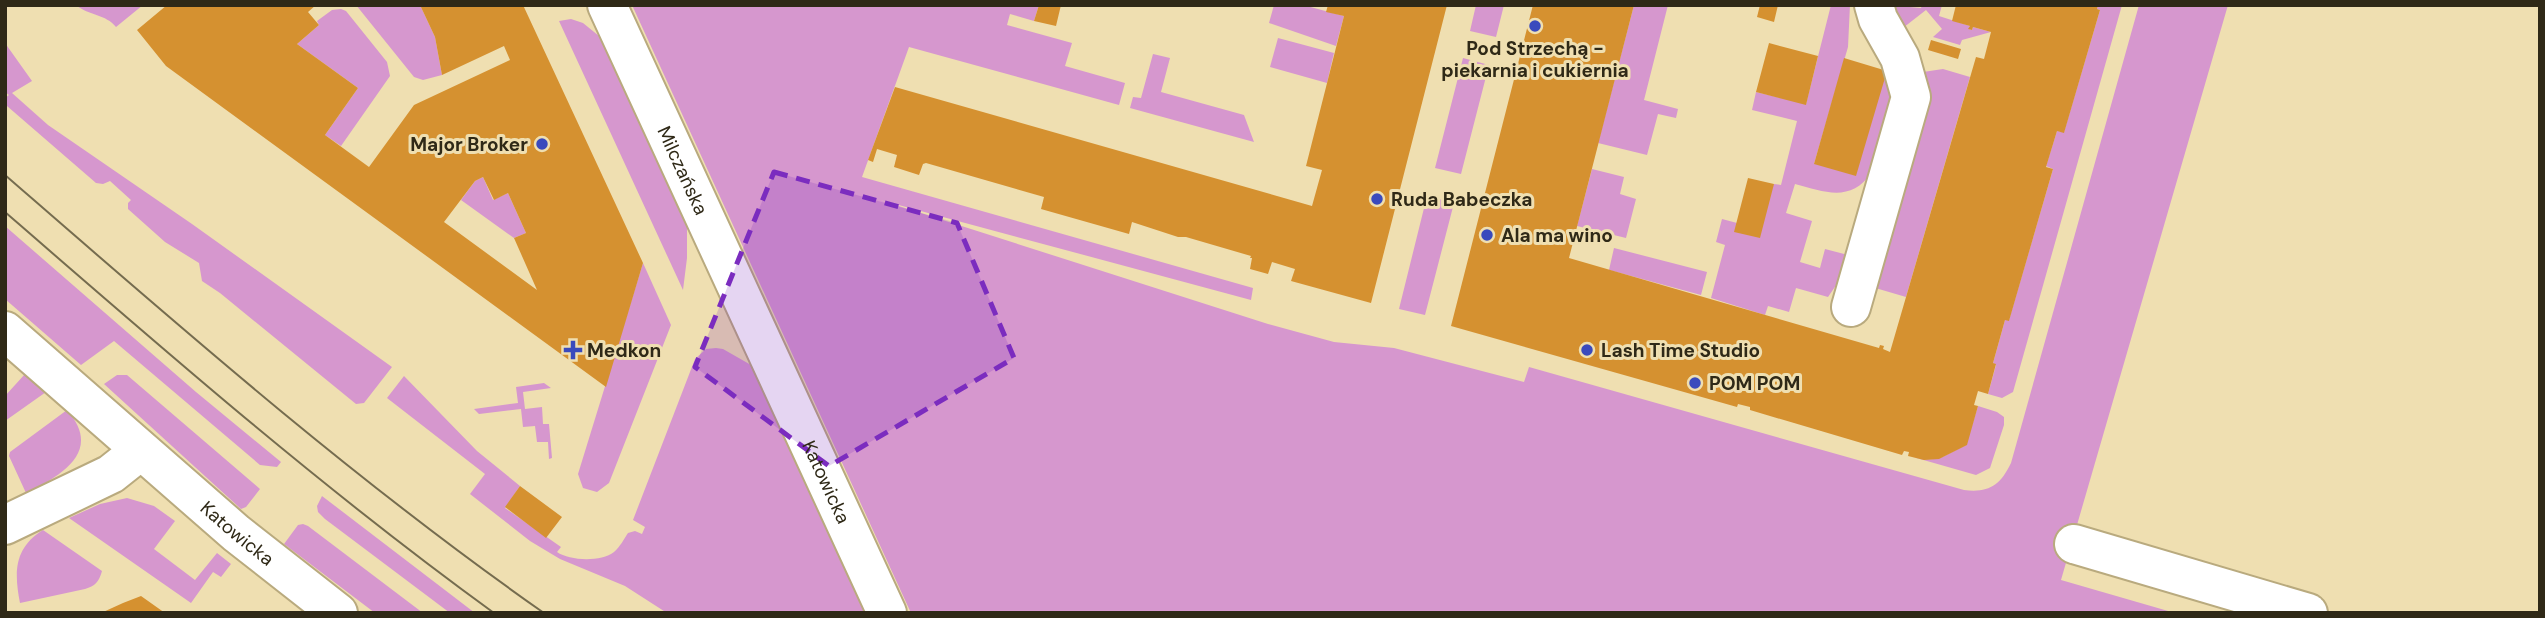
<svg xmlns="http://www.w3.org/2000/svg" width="2545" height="618" font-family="'DM Sans',sans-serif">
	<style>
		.green { fill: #d697ce }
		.building { fill: #d59130; fill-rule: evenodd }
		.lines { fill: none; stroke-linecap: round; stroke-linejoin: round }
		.minor-casing { stroke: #b9aa7e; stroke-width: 42 }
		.minor { stroke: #fff; stroke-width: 38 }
		.tram { stroke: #756c4f; stroke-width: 2 }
		.marked { fill: #7b2cbf; fill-opacity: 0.2; stroke: #7b2cbf; stroke-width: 5; stroke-dasharray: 14 9; stroke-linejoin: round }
		.poi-dot { fill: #3a4abd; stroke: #efdfb1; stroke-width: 2.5 }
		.labels { text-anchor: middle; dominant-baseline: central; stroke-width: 6; stroke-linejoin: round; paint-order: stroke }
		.poi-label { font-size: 19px; font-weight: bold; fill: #2f2917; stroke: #efdfb1; text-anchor: start }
		.street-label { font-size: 19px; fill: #2f2917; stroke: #efdfb1 }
	</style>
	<rect width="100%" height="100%" fill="#efdfb1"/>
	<path class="green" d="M76 5H143L116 27C106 14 89 16 76 5Z
		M356 5H420L435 37 442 75 423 80 414 77Z
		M632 5H1039L1034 21 1010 14 1007 25 1072 43 1065 66 1125 83 1119 105 909 47 862 177 1253 288 1251 300 880 200 1268 324 1334 342 1394 348 1524 382 1529 367 1964 490C1988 493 2000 486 2011 463L2139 5H2228L2061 580 2175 613H911Z
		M1274 5H1303L1344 16 1336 46 1269 23Z
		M1476 5H1504L1496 37 1470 31Z
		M1634 5H1668L1644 100 1678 109 1676 118 1658 114 1647 155 1598 143Z
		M1831 5H1850L1848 47 1814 164 1889 63 1896 87 1872 172C1851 203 1825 192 1795 184L1786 213 1812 221 1800 262 1820 268 1825 249 1848 255 1841 278 1828 297 1796 288 1789 312 1768 306 1765 315 1711 298 1725 245 1716 242 1722 219 1737 223 1774 184 1781 185 1797 121 1752 110 1756 92 1806 104Z
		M1887 5 1921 8 1922 5H1942L1939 16 1970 26 1969 29 1972 30 1973 27 1991 32 1962 40 1960 45 1933 37 1942 29 1926 10 1899 31Z
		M2098 5H2122L2013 392 2002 398 1988 394 1996 365 1993 363 2005 320H2009L2053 169 2046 166 2057 131 2064 132 2100 10 2097 9Z
		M341 9 346 11 387 62 390 76 341 146 325 135 358 88 297 44 319 25 317 21 332 10Z
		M571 19 583 23 599 36 687 227V258L683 290 559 21Z
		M1278 38 1334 53 1327 83 1270 67Z
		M5 43 32 81 12 93 48 125 192 224 392 367 364 403 356 404 220 293 202 281 199 263 165 242 128 209V203L131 200 110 181 103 184 96 183 7 106 5 98 9 95 5 92Z
		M1153 54 1170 58 1161 92 1244 115 1254 142 1130 108 1133 97 1141 98Z
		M1463 58 1489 65 1461 174 1435 168Z
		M1943 69 1970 77 1906 297 1872 287 1923 72Z
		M1592 169 1624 177 1620 194 1636 199 1626 238 1577 226Z
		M483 177 493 200 508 193 526 233 514 238 461 200 475 181Z
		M1427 196 1454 203 1425 315 1399 309Z
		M5 226 196 392 281 462 277 467 260 465 114 341 81 365 5 299Z
		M1614 248 1707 272 1701 295 1609 270Z
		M643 263 671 325 609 483 597 492 583 488 578 474Z
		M716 348 723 349 751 365 865 613H667L625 586 560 559 530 541 470 494 485 474 387 398 404 376 477 451 520 486 505 508 561 547 557 552C570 561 601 562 614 552 620 547 624 539 628 533L635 531 642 534 645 527 633 520 695 359 706 349Z
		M25 374 46 392 5 421V396Z
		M117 375H127L260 489 246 507 241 509 104 384Z
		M544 383 551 388 523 392 525 409 542 407 543 424H549L552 458 549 459 548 442H537L535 426 523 427 521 409 479 414 474 409 518 403 516 387Z
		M1978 406 1997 412 2004 417V425L1990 468 1976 475 1913 457C1941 464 1945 454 1966 445Z
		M67 410C104 452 60 476 26 493L9 456 10 452Z
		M322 496 475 613H450L325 519 318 512 317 506Z
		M127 498 154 506 175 521 154 549 195 580 217 553 231 564 221 577 213 572 191 603 69 518 100 504Z
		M303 524 308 526 423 613H375L284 544 298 525Z
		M43 530 102 571C99 582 95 586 85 589L20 603C14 572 14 548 43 530Z"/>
	<path class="building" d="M167 5H316L308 12 319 25 297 44 358 88 325 135 369 167 414 105 510 60 504 46 442 75 435 37 420 5H523L643 263 606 387 166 66 137 30ZM483 177 494 200 508 193 526 233 514 238 537 290 444 222 475 181Z
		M1039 5H1061L1056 26 1034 21Z
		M1328 5H1447L1371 303 1291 281 1295 269 1272 262 1268 274 1250 269 1252 258H1250L1251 256 1186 237H1178L1132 222 1129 234 1041 209 1044 197 926 163 923 164 919 175 894 167 897 155 877 149 873 162 868 160 895 87 1312 206 1322 170 1306 166 1344 16 1326 12Z
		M1533 5H1634L1569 258 1879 348 1880 345 1884 346 1883 349 1890 352 1976 57 1984 59 1991 32 1973 27 1972 30 1968 29 1970 26 1952 21 1956 5H2098L2097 9 2100 10 2064 133 2057 131 2046 167 2053 169 2009 321 2005 320 1993 363 1996 364 1988 394 1978 391 1974 405 1978 406 1967 445 1939 459 1924 460 1908 456 1909 452 1904 451 1902 455 1750 410V407L1738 404 1737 407 1451 326Z
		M1760 5H1778L1774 22 1757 17Z
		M1931 40 1961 49 1958 59 1928 50Z
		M1769 43 1818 56 1806 105 1756 92Z
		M1844 58 1887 71 1856 176 1814 164Z
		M1748 178 1774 184 1760 238 1734 232Z
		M520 486 562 517 546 538 505 507Z
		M141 596 165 613H101L123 603Z"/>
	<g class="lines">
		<g class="minor-casing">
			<g id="minor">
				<path id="s1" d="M607 5 887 613"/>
				<path d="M1851 307 1911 97 1900 58 1878 19 1874 5"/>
				<path id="s2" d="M5 331 236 533 338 613"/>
				<path d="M5 525 111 474 140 451"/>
				<path d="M2074 544 2308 613"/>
			</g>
		</g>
		<use href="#minor" class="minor"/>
		<path class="tram" d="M5 175C180 327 354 480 544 613
			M5 212C165 351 323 489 494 613"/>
	</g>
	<path class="marked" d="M774 172 957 223 1014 358 829 466 695 367Z"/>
	<g class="poi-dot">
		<circle cx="1535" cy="26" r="7"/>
		<circle cx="542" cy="144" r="7"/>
		<circle cx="1377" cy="199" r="7"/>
		<circle cx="1487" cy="235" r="7"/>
		<path d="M569.5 339.5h7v7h7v7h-7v7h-7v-7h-7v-7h7z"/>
		<circle cx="1587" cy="350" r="7"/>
		<circle cx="1695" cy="383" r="7"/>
	</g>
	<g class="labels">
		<g class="poi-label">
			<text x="1535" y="48" text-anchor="middle">Pod Strzechą -<tspan x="1535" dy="22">piekarnia i cukiernia</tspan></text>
			<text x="528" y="144" text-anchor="end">Major Broker</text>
			<text x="1391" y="199">Ruda Babeczka</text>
			<text x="1501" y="235">Ala ma wino</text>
			<text x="587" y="350">Medkon</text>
			<text x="1601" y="350">Lash Time Studio</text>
			<text x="1709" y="383">POM POM</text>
		</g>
		<g class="street-label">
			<text stroke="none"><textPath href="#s1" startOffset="182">Milczańska</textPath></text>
			<text stroke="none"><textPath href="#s1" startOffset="525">Katowicka</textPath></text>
			<text stroke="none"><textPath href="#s2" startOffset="308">Katowicka</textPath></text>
		</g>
	</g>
	<rect width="2545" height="618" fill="none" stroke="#2f2917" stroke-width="14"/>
</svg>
